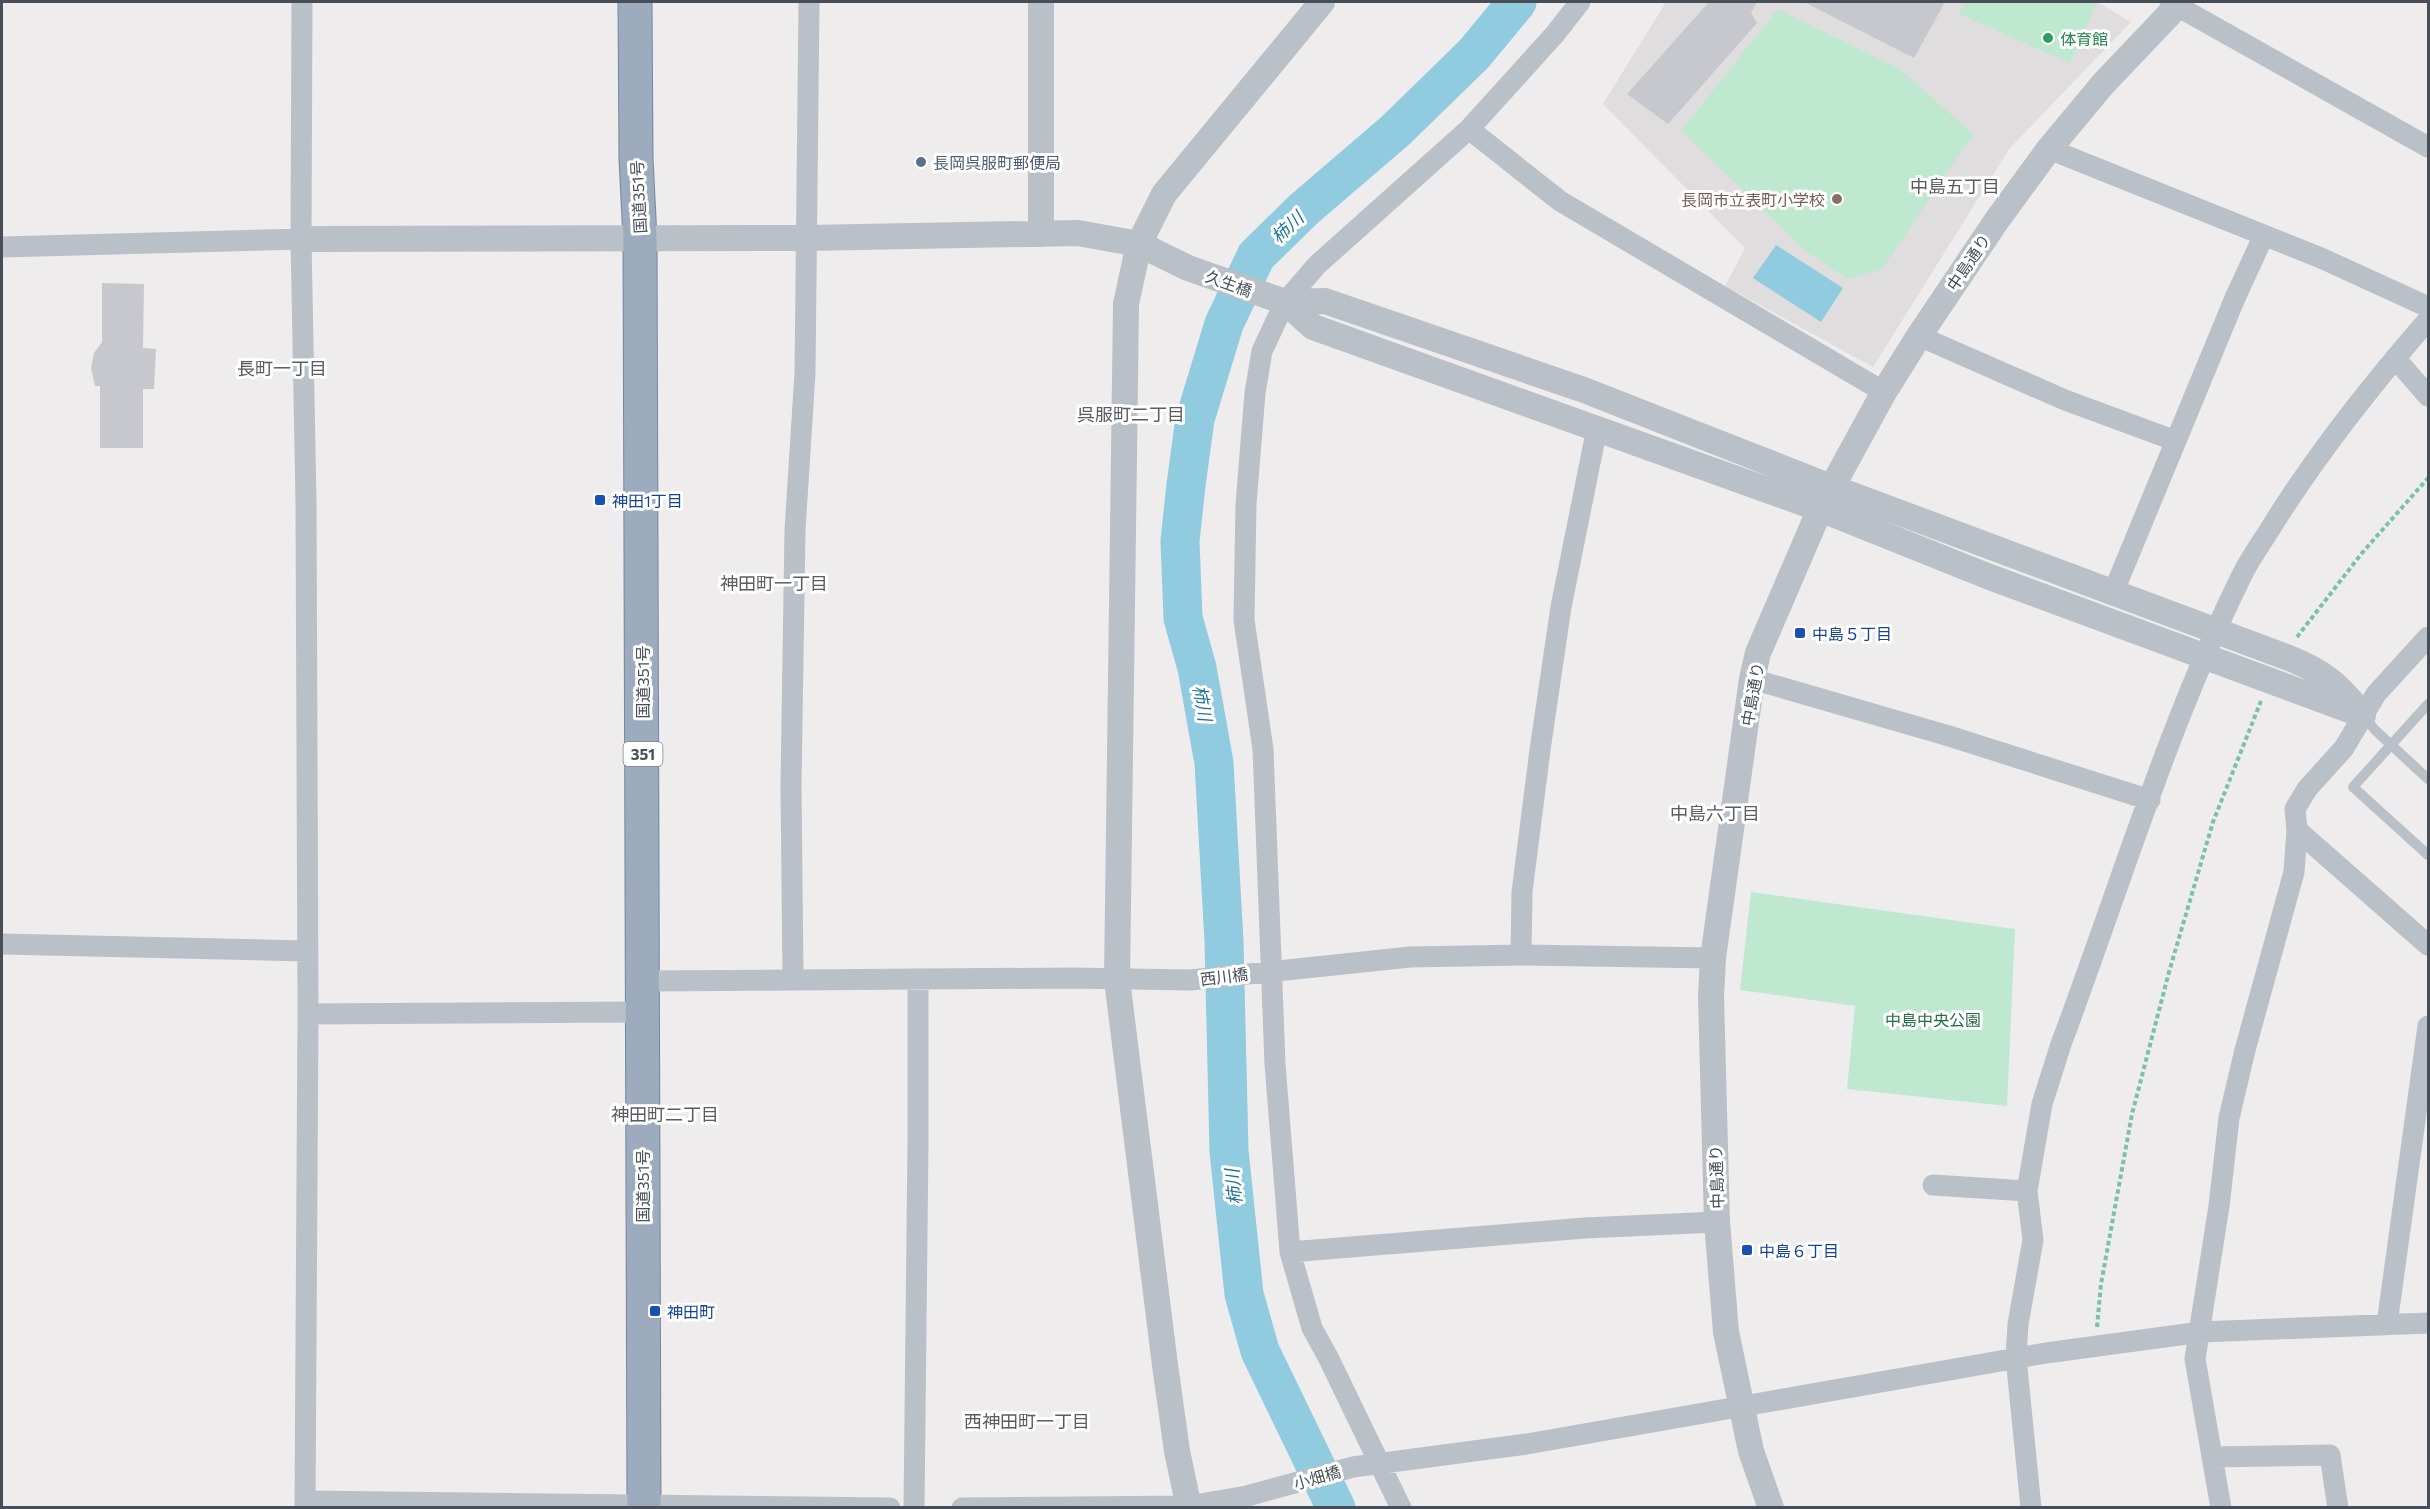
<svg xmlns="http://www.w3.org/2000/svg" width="2430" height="1509" font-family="Commissioner,'Noto Sans JP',sans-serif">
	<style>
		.education { fill: #dfdddd }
		.green { fill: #bfe8d1 }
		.water { fill: #91cbdf }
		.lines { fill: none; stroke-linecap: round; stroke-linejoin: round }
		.river { stroke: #91cbdf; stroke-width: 39 }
		.building { fill: #c7c8ce }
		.trunk-casing { stroke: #7587a1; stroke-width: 35 }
		.path { stroke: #7bc1a3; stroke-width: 4; stroke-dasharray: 4.5 3; stroke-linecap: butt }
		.service { stroke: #b9c0c7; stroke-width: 10 }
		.minor { stroke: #b9c0c7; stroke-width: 21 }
		.tertiary { stroke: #b9c0c7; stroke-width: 26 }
		.trunk { stroke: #9cabbe; stroke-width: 33 }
		.leisure-dot { fill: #2e9e5b; stroke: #fff; stroke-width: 2 }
		.service-dot { fill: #5c6f8a; stroke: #fff; stroke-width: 2 }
		.education-dot { fill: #8d6e63; stroke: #fff; stroke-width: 2 }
		.transit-dot { fill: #1a4fb4; stroke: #fff; stroke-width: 2 }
		.labels { text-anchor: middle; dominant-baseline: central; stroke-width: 6; stroke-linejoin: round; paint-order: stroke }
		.shield { fill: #fff; stroke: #7e8389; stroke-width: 1.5 }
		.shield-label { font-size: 15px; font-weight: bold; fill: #474e57 }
		.leisure-label { font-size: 16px; fill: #27864d; stroke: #fff; text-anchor: start }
		.service-label { font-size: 16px; fill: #4e5e75; stroke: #fff; text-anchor: start }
		.street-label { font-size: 16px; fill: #474e57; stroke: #fff }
		.education-label { font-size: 16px; fill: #785e54; stroke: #fff; text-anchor: end }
		.transit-label { font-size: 16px; fill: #164399; stroke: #fff; text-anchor: start }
		.park-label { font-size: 16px; fill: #216e4c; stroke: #fff }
		.neighbourhood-label { font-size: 18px; fill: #5a5c60; stroke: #fff }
		.water-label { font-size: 18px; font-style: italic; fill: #1d7493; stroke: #fff }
	</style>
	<rect width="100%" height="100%" fill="#eeecec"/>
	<path class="education" d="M1666 2H2097L2131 22 2009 149 1873 367 1725 286 1745 248 1603 104Z"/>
	<path class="green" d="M1964 2H2097L2070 63 1959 14Z
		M1778 9 1900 69 1973 134 1882 269 1847 279 1807 252 1681 131Z
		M1751 892 2015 929 2007 1106 1847 1089 1855 1006 1740 990Z"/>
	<path class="water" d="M1776 245 1843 288 1821 322 1753 278Z"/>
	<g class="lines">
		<path class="river" d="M1336 1508 1260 1351 1244 1294 1229 1151 1224 941 1214 763 1197 668 1183 618 1180 541 1186 485 1195 419 1224 324 1256 256 1304 209 1395 131 1474 54 1517 2"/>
	</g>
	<path class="building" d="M1709 2H1757L1751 13 1757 23 1668 124 1627 94Z
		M1804 2H1945L1914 58Z
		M102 283 144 284 143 348 156 349 154 389H143V448H100V386H95L91 368 94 353 102 342Z"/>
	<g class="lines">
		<g class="trunk-casing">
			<path id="trunk" d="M635 2 636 158 640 239 644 1508"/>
		</g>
		<path class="path" d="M2297 637 2362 553 2428 478
			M2097 1327 2101 1284 2132 1114 2169 972 2213 822 2261 701"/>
		<path class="service" d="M2428 704 2353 787 2428 855
			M2363 715 2375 730 2428 779"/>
		<path class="minor" d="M302 2 301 239 306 502 308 1014 305 1508
			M2170 2 2428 147
			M1469 129 1560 201 1884 392
			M2049 149 2321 258 2428 307
			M2 247 301 239
			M1919 336 2065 400 2176 441
			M2395 358 2428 396
			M2113 593 2235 298 2264 235
			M1752 679 1949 736 2150 800
			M2297 830 2428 945
			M2 944 307 951
			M1521 955 1522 892 1540 750 1561 607 1597 428
			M793 978 791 786 795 530 805 373 809 2
			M643 981 1071 978 1191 980 1410 957 1521 955 1713 958
			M308 1014 641 1012
			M1933 1185 2027 1191
			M1290 1252 1585 1228 1717 1222
			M2387 1324 2428 1026
			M2212 1457 2330 1455 2338 1508
			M305 1501 890 1508
			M914 1508 918 1143V979
			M962 1508 1188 1506 1247 1496 1353 1467 1527 1444 2046 1353 2201 1332 2428 1323
			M1401 1508 1328 1357 1312 1328 1290 1252 1275 1064 1263 749 1244 620 1246 504 1255 393 1262 351 1285 302 1317 265 1469 129 1555 34 1580 2
			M2031 1508 2016 1358 2018 1324 2033 1240 2027 1191 2042 1104 2061 1044C2120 887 2169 721 2244 571 2253 554 2265 538 2275 521 2320 450 2373 383 2428 320
			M2221 1508 2195 1359 2219 1206 2229 1118 2245 1050 2294 872 2297 830 2295 809 2307 789 2344 748 2376 694 2428 637"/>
		<path class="tertiary" d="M1041 234V2
			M301 239 807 238 1078 233 1139 244 1188 268 1285 302 1325 301 1584 390 1831 487 2289 658C2326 673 2338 685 2363 715
			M1285 302 1313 327 1820 509 1987 576 2363 715
			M1189 1508 1177 1451 1165 1365 1117 980 1126 304 1139 244 1164 194 1322 2
			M1771 1508 1751 1451 1726 1332 1717 1222 1711 996 1713 958 1752 679 1758 653 1820 509 1884 392 1919 336 1997 220 2049 149 2103 84 2181 2"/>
		<use href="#trunk" class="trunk"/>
	</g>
	<circle class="leisure-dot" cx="2048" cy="38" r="6"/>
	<circle class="service-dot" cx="921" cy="162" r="6"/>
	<circle class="education-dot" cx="1837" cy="199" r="6"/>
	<g class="transit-dot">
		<rect x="594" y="494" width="12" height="12" rx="3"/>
		<rect x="1794" y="627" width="12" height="12" rx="3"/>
		<rect x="1741" y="1244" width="12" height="12" rx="3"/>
		<rect x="649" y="1305" width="12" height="12" rx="3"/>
	</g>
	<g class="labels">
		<rect class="shield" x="623.5" y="742" width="39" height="24" rx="4.5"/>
		<g class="shield-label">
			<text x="643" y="754">351</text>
		</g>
		<g class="leisure-label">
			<text x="2060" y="38">体育館</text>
		</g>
		<g class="service-label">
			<text x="933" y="162">長岡呉服町郵便局</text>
		</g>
		<g class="street-label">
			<text transform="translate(638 197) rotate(-93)">国道351号</text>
			<text transform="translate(1968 262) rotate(-56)">中島通り</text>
			<text transform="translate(1229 283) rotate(20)">久生橋</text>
			<text transform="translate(642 682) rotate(-90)">国道351号</text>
			<text transform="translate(1752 694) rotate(-80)">中島通り</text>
			<text transform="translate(1224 976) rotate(-7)">西川橋</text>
			<text transform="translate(1716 1177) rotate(-92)">中島通り</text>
			<text transform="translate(642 1186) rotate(-90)">国道351号</text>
			<text transform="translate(1317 1477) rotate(-16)">小畑橋</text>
		</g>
		<g class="education-label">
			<text x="1825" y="199">長岡市立表町小学校</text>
		</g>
		<g class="transit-label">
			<text x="612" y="500">神田1丁目</text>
			<text x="1812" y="633">中島５丁目</text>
			<text x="1759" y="1250">中島６丁目</text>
			<text x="667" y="1311">神田町</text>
		</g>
		<g class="park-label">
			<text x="1933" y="1019">中島中央公園</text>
		</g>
		<g class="neighbourhood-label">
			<text x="1955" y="186">中島五丁目</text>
			<text x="282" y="368">長町一丁目</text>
			<text x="1131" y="414">呉服町二丁目</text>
			<text x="774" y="583">神田町一丁目</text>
			<text x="1715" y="813">中島六丁目</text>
			<text x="665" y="1114">神田町二丁目</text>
			<text x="1027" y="1421">西神田町一丁目</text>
		</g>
		<g class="water-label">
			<text transform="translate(1287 227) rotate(-43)">柿川</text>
			<text transform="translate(1203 703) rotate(80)">柿川</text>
			<text transform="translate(1233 1187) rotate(-96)">柿川</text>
		</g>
	</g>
	<rect width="2430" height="1509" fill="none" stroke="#474e57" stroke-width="6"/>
</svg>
